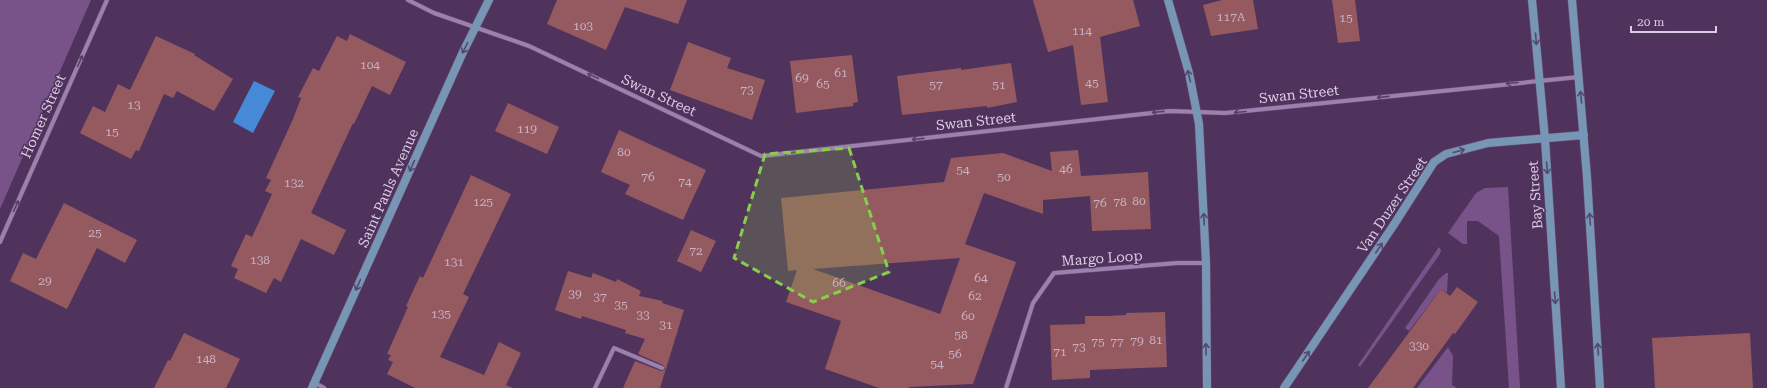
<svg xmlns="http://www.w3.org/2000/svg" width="1767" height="388" font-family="'Roboto Serif',serif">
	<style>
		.green { fill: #77538a }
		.water { fill: #468ad7 }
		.building { fill: #945a60; fill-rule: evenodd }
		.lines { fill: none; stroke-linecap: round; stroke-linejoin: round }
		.street-casing { stroke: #695275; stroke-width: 5 }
		.secondary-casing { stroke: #695275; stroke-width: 9 }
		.street { stroke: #9e80af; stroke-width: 4 }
		.secondary { stroke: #7795b5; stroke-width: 8 }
		.oneway { stroke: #57476f }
		.oneway2 { stroke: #5b3f69 }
		.marked { fill: #87cf4b; fill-opacity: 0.2; stroke: #87cf4b; stroke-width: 3; stroke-dasharray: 8 5; stroke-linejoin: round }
		.labels { text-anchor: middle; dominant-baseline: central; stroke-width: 3; stroke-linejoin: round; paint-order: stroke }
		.number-label { font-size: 12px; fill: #c9afc3 }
		.street-label { font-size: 14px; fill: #dbcbe4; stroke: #4f335d }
	</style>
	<rect width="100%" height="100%" fill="#4f335d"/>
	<path class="green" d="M0 0H91L0 209Z
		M1508 187 1520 388H1509L1499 236 1478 221H1467V244H1463L1448 233 1476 193 1485 188Z
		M1439 247 1441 250 1440 254 1360 367 1358 365Z
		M1446 273H1448L1447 293 1441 289 1409 331 1405 328 1439 279Z
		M1448 347 1453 356 1452 385 1457 388H1417Z"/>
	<path class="water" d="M254 81 275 91 253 133 233 122Z"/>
	<path class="building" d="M557 0H687L678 24 625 7 606 50 547 24Z
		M1033 0H1133L1140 26 1100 37 1108 102 1081 105 1073 45 1048 52Z
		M1222 0H1253L1258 29 1211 36 1203 5Z
		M1332 0H1355L1360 41 1338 43Z
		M350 34 406 62 390 95 372 86 354 124 353 123 311 213 346 230 334 255 301 239 281 282 274 278 266 293 234 278 238 269 231 266 246 234 252 237 272 194 265 191 271 180 266 178 293 119 301 98 298 97 313 68 319 71 337 36 347 41Z
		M156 36 195 54 194 55 233 79 214 111 177 91 173 98 164 94 139 151 136 150 131 159 80 133 93 106 105 112 118 84 130 90Z
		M688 42 731 58 727 68 765 80 752 120 670 90Z
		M852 55 858 102 853 103V106L796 113 790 61Z
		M1011 63 1017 102 987 108V106L902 115 897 76 961 68V70Z
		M508 103 559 127 547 154 495 131Z
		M619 130 706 170 683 220 625 194 630 185 601 172Z
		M1078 150 1081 176 1148 172 1151 229 1092 231 1090 196 1043 200V214L984 193 965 244 1016 262 973 384 909 387V388H879L825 369 841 321 786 302 797 270 788 271 781 198 944 182 951 158 1003 153 1052 171 1050 152ZM960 258 940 314 813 269Z
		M471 175 511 194 463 294 469 297 440 357 484 375 499 342 521 353 506 385 513 388H415L387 374 393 362 388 360 391 355 387 354 408 307 406 306 420 276 423 278Z
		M64 203 137 240 125 263 97 248 67 309 10 281 23 253 36 259Z
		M691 230 716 241 701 272 677 261Z
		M568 271 591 278 593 273 616 282 617 279 641 291 639 296 663 301 662 303 684 310 660 388H623L635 361 661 371 665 370 663 365 638 354 645 339 625 333 626 330 582 316 581 319 555 310Z
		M1457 287 1478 302 1455 334 1453 333 1413 388H1368L1441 289 1450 296Z
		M1165 312 1167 367 1090 370V378L1052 380 1050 325 1085 324V316H1107L1126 315V313Z
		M184 333 240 359 226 388H154L168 360 170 361Z
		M1750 333 1753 388H1655L1652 338Z"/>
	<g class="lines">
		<g class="street-casing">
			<path id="street" d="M408 0 434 13 529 46 761 156 1170 111 1225 113 1579 77
				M0 242 107 0
				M315 383 324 388
				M595 388 614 348 662 368
				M1006 388 1033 303 1054 273 1177 263H1206"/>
		</g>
		<g class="secondary-casing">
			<path id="secondary" d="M1168 0 1189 73 1199 124 1206 263 1207 388
				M1532 0 1545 139 1561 388
				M1572 0 1587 177 1600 388
				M312 388 463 52 489 0
				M1284 388 1393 226 1434 162 1446 154 1488 143 1584 135"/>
		</g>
		<use href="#street" class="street"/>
		<use href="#secondary" class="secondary"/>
	</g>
	<defs><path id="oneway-shaft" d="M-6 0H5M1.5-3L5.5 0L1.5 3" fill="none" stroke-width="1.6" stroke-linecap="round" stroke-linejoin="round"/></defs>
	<g class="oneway">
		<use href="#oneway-shaft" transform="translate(1536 39) rotate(85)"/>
		<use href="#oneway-shaft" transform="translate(465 48) rotate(117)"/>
		<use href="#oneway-shaft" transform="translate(1189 76) rotate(-104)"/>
		<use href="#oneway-shaft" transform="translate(1581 97) rotate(-95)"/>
		<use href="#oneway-shaft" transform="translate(1459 151) rotate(-15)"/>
		<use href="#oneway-shaft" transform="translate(412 166) rotate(114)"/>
		<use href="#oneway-shaft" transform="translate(1547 168) rotate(86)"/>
		<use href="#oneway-shaft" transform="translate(1204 219) rotate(-93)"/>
		<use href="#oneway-shaft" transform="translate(1590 219) rotate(-94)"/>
		<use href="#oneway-shaft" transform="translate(1379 248) rotate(-56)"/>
		<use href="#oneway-shaft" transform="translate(358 285) rotate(114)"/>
		<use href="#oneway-shaft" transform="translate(1555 298) rotate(86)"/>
		<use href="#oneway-shaft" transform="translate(1206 349) rotate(-91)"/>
		<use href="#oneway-shaft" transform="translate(1598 349) rotate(-94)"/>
		<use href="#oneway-shaft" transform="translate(1306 356) rotate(-56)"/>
	</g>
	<g class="oneway2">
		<use href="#oneway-shaft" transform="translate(80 61) rotate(-66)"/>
		<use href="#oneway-shaft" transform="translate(593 76) rotate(-155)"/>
		<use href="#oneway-shaft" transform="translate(1512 83) rotate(175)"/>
		<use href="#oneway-shaft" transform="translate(1383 97) rotate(174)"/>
		<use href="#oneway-shaft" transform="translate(1158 112) rotate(174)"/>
		<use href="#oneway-shaft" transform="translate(1240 112) rotate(175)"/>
		<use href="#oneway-shaft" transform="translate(918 139) rotate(174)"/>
		<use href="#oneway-shaft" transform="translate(789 153) rotate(174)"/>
		<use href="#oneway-shaft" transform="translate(16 206) rotate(-66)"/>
	</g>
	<path class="marked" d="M849 148 889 272 813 302 734 258 765 154Z"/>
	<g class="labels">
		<g class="number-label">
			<text x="1231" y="17">117A</text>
			<text x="1346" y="18">15</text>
			<text x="583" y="26">103</text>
			<text x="1082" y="31">114</text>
			<text x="370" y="65">104</text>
			<text x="841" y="73">61</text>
			<text x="802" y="78">69</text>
			<text x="1092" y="83">45</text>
			<text x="823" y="84">65</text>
			<text x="936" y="85">57</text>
			<text x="999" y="85">51</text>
			<text x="747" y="90">73</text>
			<text x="134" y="105">13</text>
			<text x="527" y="129">119</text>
			<text x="112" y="132">15</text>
			<text x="624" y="152">80</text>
			<text x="1066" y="169">46</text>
			<text x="963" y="170">54</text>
			<text x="648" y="177">76</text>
			<text x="1004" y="177">50</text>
			<text x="685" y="182">74</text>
			<text x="294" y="183">132</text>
			<text x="1139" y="201">80</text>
			<text x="483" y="202">125</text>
			<text x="1120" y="202">78</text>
			<text x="1100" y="203">76</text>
			<text x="95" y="233">25</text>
			<text x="696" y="251">72</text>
			<text x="260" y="260">138</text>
			<text x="454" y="262">131</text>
			<text x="981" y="278">64</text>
			<text x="45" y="281">29</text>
			<text x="839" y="283">66</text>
			<text x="575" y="294">39</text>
			<text x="975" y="296">62</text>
			<text x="600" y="297">37</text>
			<text x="621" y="305">35</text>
			<text x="441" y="314">135</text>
			<text x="643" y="315">33</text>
			<text x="968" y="316">60</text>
			<text x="666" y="325">31</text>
			<text x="961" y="335">58</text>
			<text x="1156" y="340">81</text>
			<text x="1137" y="341">79</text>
			<text x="1098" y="342">75</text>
			<text x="1117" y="342">77</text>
			<text x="1419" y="346">330</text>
			<text x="1079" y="347">73</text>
			<text x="1060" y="352">71</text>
			<text x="955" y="354">56</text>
			<text x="206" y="359">148</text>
			<text x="937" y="364">54</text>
		</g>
		<g class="street-label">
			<text transform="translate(1299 94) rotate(-6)">Swan Street</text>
			<text transform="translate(659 95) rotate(25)">Swan Street</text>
			<text transform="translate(43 116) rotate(-66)">Homer Street</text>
			<text transform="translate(976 121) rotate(-6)">Swan Street</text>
			<text transform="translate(388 188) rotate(-66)">Saint Pauls Avenue</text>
			<text transform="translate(1535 195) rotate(-94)">Bay Street</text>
			<text transform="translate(1392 205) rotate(-56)">Van Duzer Street</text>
			<text transform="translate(1102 258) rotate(-4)">Margo Loop</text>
		</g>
	</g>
	<path d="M1631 26v6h85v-6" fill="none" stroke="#dbcbe4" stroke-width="2"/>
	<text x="1637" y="26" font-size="12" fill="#dbcbe4" stroke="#4f335d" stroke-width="3" paint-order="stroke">20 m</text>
</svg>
